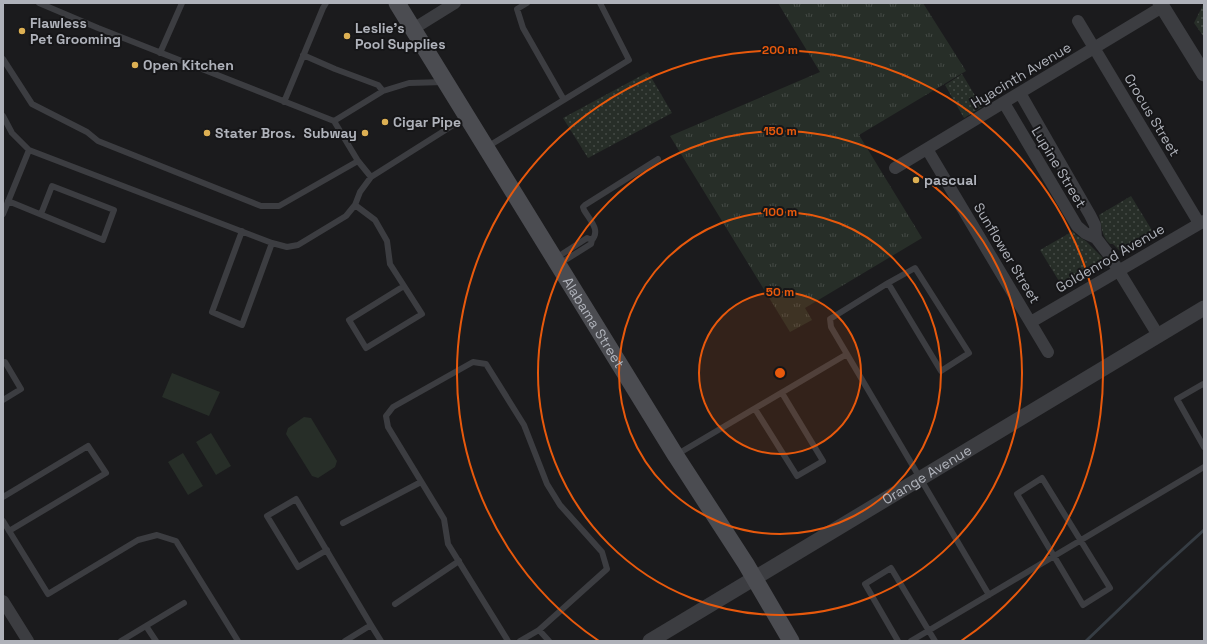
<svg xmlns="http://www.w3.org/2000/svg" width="1207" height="644" font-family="'Space Grotesk',sans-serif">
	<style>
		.grass { fill: url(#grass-tufts) }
		.park { fill: url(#park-dots) }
		.pitch { fill: #272e28 }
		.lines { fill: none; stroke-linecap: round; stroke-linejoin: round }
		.stream { stroke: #363d44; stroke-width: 3 }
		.service { stroke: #3c3d41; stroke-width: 6 }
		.minor { stroke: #3c3d41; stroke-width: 12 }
		.tertiary { stroke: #3c3d41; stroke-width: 15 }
		.secondary { stroke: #4b4c51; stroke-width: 17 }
		.ring { fill: none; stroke: #e8590c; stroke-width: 2 }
		.poi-dot { fill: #ddb053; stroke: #161618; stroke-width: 1.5 }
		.labels { text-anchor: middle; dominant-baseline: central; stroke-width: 4; stroke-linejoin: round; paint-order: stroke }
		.poi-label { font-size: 14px; font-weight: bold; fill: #afb2ba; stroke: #161618; text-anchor: start }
		.street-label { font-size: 14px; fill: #afb2ba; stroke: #161618 }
		.centre { fill: #e8590c; stroke: #161618; stroke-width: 2 }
		.ring-label { font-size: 12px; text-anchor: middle; font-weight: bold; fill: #e8590c; stroke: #161618; stroke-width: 4; stroke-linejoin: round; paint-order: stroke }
	</style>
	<defs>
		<pattern id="grass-tufts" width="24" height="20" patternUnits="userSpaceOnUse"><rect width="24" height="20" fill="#272e28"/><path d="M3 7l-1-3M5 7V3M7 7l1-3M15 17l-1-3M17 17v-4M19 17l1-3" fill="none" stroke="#444a45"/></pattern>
		<pattern id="park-dots" width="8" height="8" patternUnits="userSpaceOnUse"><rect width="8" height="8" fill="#272e28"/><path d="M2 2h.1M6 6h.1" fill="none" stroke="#444a45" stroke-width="1.8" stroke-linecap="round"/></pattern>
	</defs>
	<rect width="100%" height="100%" fill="#1b1b1d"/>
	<path class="grass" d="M778 3H923L966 71 859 135 922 238 805 308 812 320 790 332 670 136 820 72Z"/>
	<path class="park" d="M1204 3V37L1194 23Z
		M648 72 672 113 588 158 563 118Z
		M962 74 982 107 964 118 945 85Z
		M1131 196 1153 232 1120 251 1113 244H1110C1101 236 1102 226 1099 215Z
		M1073 231 1076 235 1086 241 1105 260 1062 286 1040 250Z"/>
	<path class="pitch" d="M172 373 220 392 209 416 162 397Z
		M304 417 311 418 337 461 335 467 318 478 312 476 286 434 288 428Z
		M211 433 231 466 216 475 196 442Z
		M183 453 203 486 188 495 168 462Z"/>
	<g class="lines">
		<path class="stream" d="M1086 641 1161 569 1204 530"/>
		<path class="service" d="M39 3 98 28 334 121 358 161 371 177
			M527 3 517 9 523 28 564 100
			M160 53 182 3
			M303 55 335 69 378 85 383 91 334 121
			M3 59 32 104 87 132 98 141 261 206H279L358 161
			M383 91 409 83 444 82
			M284 102 323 8 326 3
			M3 116 12 133 29 150 272 243 287 247 298 245 346 216 355 205 360 192 371 177 466 117
			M487 147 629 60 600 3
			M8 201 103 240 114 210 52 186 41 214
			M355 205 375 220 387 241 390 264 422 314 366 348 349 320 404 286
			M3 214 29 150
			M242 231 212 312 242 325 272 243
			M592 240C601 230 589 219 584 210L583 207 585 205 658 159
			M556 258 587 238 592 240 591 244 559 264
			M888 283 941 371 969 353 915 268 888 283 830 319 831 327 989 595
			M3 363 5 362 21 389 3 400
			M1204 385 1203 384 1177 399 1204 447
			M755 409 797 476 823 461 782 393
			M676 455 847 354
			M1042 478 1110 588 1083 605 1017 494Z
			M3 497 88 446 106 473 9 531
			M3 521 48 594 138 540 157 535 176 541 238 641
			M343 523 421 482
			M327 550 298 567 267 516 296 499 371 625 345 641
			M395 604 459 561
			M371 625 381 641
			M146 626 156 641
			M539 630 549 641
			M121 641 184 603
			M508 641 448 544 444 519 388 427 386 416 393 407 473 362 486 364 524 425 547 484 560 505 602 552 607 569 539 630 520 641
			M898 641 865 584 891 568 935 641
			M911 641 1204 467"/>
		<path class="minor" d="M1078 21 1199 223
			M413 29 455 3
			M1020 93 1090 215 1095 225 1096 238
			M1004 103 1077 226 1085 233 1096 238 1109 255 1158 335
			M927 149 1048 352
			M895 168 1162 7
			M1031 322 1204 221
			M3 601 28 641"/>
		<g class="tertiary">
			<path d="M1160 3 1204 74"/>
			<path id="s1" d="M650 641 1204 308"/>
		</g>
		<path class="secondary" id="s2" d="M397 3 676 456 746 564 791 641"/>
	</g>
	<circle cx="780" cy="373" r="81" fill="#e8590c" fill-opacity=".12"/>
	<g class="ring">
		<circle cx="780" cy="373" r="81"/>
		<circle cx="780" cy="373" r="161"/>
		<circle cx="780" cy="373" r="242"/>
		<path d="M599 641A323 323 0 1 1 961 641"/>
	</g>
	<g class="poi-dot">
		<circle cx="22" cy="31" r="4"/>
		<circle cx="347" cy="36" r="4"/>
		<circle cx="135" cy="65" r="4"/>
		<circle cx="385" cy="122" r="4"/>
		<circle cx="207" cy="133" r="4"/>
		<circle cx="365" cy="133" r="4"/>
		<circle cx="916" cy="180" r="4"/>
	</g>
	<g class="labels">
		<g class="poi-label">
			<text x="30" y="23">Flawless<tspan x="30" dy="16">Pet Grooming</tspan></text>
			<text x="355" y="28">Leslie's<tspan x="355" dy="16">Pool Supplies</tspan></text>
			<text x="143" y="65">Open Kitchen</text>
			<text x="393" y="122">Cigar Pipe</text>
			<text x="215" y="133">Stater Bros.</text>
			<text x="357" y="133" text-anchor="end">Subway</text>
			<text x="924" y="180">pascual</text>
		</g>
		<g class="street-label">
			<text transform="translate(1021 75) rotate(-31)">Hyacinth Avenue</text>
			<text transform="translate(1152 115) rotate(59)">Crocus Street</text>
			<text transform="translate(1059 167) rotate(59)">Lupine Street</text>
			<text transform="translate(1007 253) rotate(59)">Sunflower Street</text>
			<text transform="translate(1110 258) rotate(-30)">Goldenrod Avenue</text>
			<text stroke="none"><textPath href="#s2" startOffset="375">Alabama Street</textPath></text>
			<text stroke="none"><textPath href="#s1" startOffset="323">Orange Avenue</textPath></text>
		</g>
	</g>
	<circle cx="780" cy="373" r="6" class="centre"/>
	<g class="ring-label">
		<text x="780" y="54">200 m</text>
		<text x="780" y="135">150 m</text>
		<text x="780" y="216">100 m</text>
		<text x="780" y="296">50 m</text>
	</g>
	<rect width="1207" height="644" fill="none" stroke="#afb2ba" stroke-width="8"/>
</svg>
